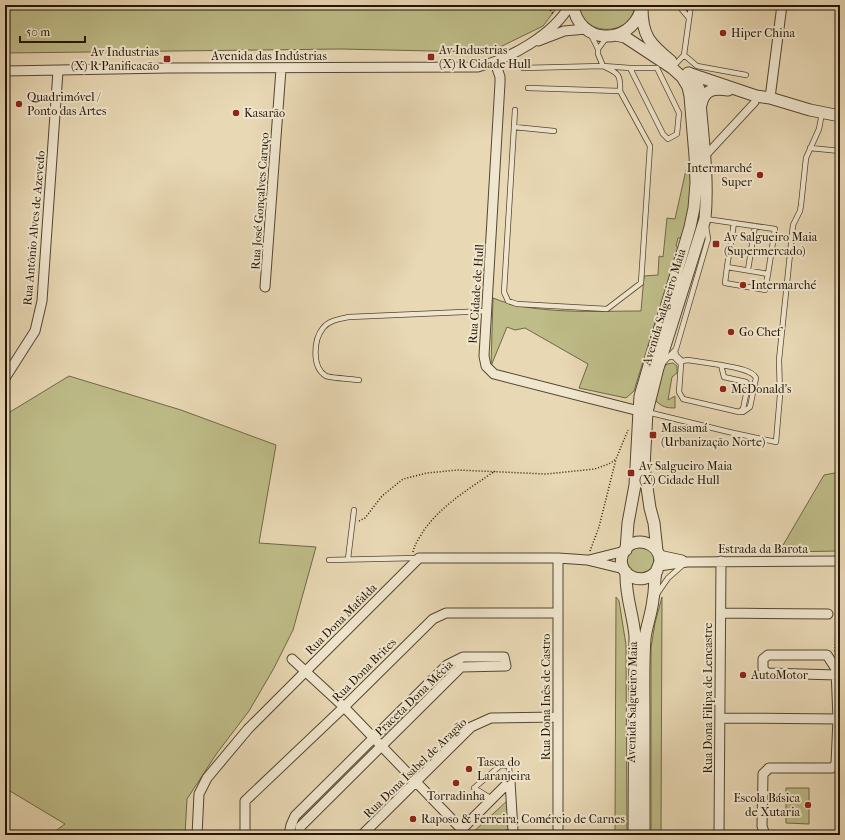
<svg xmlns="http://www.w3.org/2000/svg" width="845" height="840" font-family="'IM FELL French Canon',serif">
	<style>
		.green { fill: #bebc88; stroke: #706846 }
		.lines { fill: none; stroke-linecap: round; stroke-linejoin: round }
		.service-casing { stroke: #544630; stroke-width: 6 }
		.pedestrian-casing { stroke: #544630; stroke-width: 9 }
		.minor-casing { stroke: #544630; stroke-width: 11 }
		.tertiary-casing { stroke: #544630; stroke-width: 13 }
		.path { stroke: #231504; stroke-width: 1.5; stroke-dasharray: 1 2; stroke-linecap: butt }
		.service { stroke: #f0e6ce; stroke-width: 4.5 }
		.pedestrian { stroke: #f0e6ce; stroke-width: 7 }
		.minor { stroke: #f0e6ce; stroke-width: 9 }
		.tertiary { stroke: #f0e6ce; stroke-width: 11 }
		.poi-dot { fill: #8f2418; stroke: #f0e6ce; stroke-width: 1.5 }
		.labels { text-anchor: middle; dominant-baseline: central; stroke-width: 4; stroke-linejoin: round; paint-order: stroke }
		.poi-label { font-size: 12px; fill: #231504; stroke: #f0e6ce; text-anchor: start }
		.street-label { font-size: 12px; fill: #231504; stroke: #f0e6ce }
	</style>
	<rect width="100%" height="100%" fill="#e8d8b4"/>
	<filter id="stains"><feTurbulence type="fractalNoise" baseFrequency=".005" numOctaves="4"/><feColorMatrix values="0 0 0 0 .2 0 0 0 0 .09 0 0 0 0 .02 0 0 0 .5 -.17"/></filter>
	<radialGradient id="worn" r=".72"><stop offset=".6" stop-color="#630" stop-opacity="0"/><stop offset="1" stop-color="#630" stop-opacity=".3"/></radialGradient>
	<path class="green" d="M5 5H559L543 26 496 49 478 52 341 49 5 53Z
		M579 5H635C632 37 582 38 579 5Z
		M686 170 692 171 690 201 682 238H678L676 246 678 248 634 391 626 398 579 388 588 364 525 328 515 330 507 327 491 366 493 298C534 315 596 311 641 311L644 276 658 275 659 256 663 257 667 218 675 219Z
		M673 363 677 366V373L672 377 668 400 675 396V408C667 408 662 407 656 401 657 388 658 373 667 364Z
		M69 376 181 410 276 445 259 543 316 547 293 630 274 668 249 711 217 753 187 799 185 835H50L65 824 5 788V415Z
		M840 472V551L779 552 824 475Z
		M626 560a14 14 0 1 1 28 0a14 14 0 1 1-28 0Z
		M616 597 619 601 626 645 627 835H612L615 832Z
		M662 597 661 835H651V648L655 623Z
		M786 788H809V824L786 823Z
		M508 800 510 831 506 835H470Z"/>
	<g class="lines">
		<g class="service-casing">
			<path id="service" d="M679 5V6L689 18
				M591 35 598 49 607 37
				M684 55 697 66 746 75
				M523 68 603 66 630 68 663 134 668 139 677 134 679 113 657 68H630
				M672 68 684 55 691 5
				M528 88 620 91C621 74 618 73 603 66L598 54V49
				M515 110 504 292 508 301 517 304 607 309 641 283 650 146 620 91
				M514 127 554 131
				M810 148 840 151
				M706 219 775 229 768 274 727 267 734 223
				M727 267 725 283 765 290 768 274
				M748 270 755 226
				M670 357H674L681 364 679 392 683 399 739 412 743 409 748 385 746 382 724 377 721 365 688 360 682 361 676 355 675 351
				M662 364 676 349 708 239 706 226
				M721 365C730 367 752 369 756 378L750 407 743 412H739
				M359 380C353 379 330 378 326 376 311 367 314 339 323 328 329 320 340 319 349 317L487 311
				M647 412 729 432 776 442 780 395 779 360 793 225 800 211 801 205 806 158 819 129 822 113
				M348 559 354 510
				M329 560 417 558
				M657 594 668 578 684 564
				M492 799 474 788 501 765 509 766 510 781"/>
		</g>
		<g class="pedestrian-casing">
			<path id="pedestrian" d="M705 156 755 102 756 96"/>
		</g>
		<g class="minor-casing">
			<path id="minor" d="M538 41 564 31 586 29
				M495 62 500 77V83L484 356 486 366 494 374 639 411
				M5 71 169 68 478 67C511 58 553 35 570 5
				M770 98 782 5
				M265 287 281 69
				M5 378 35 331 42 301 58 71
				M659 555 682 560
				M589 560 625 551
				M659 566 687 562 840 561
				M721 613 828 614
				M292 659 344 707 467 835
				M720 718 838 719
				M197 835 199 794 207 778 248 729 419 558H558L587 560 624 569
				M245 835V801L344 707 433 619 446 613H558
				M289 835 291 825 295 816 447 665 463 657H504L506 666 461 667 300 827V835
				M362 835 471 727 491 718 557 717
				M456 835 510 781 513 831 509 835
				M558 835V558
				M719 835 721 561
				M765 835 762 826 763 774 769 768H832L836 764 838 719 836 669 827 655H768L763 659V669L767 673 837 675"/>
		</g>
		<g class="tertiary-casing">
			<path id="tertiary" d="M573 5C578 44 629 47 641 10
				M642 8C642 36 650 44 671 61
				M615 35 625 37 672 68 682 77 688 87 690 96 695 156 696 183 694 208 690 227 640 396 639 411 635 485 628 523 626 550
				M688 73 756 96 770 98 810 110 840 116
				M701 105C704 89 714 88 728 90
				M657 551 654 523 650 508 644 467 647 412 658 368 705 219C709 176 702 133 699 89L695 80 689 73
				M626 572C625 595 633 614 635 636L634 835
				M644 835C644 797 644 758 644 720 644 693 643 665 645 638 647 624 652 612 653 599 655 590 654 581 656 572 657 568 660 565 660 560 659 542 634 535 624 551 613 571 639 590 657 571"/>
		</g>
		<path class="path" d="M547 5 553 14
			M359 521 365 518 382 496 403 479 427 473 457 470 546 474 595 469 611 463 616 459 628 430
			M590 551 599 527 616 459
			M413 552C415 543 420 537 424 530 443 504 469 489 495 471
			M835 651 836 628 838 620 836 569
			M655 831 660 835"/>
		<use href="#service" class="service"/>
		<use href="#pedestrian" class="pedestrian"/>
		<use href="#minor" class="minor"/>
		<use href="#tertiary" class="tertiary"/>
	</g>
	<g class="poi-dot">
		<circle cx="723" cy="33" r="4"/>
		<rect x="427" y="53" width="8" height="8" rx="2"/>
		<rect x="163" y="55" width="8" height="8" rx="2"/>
		<circle cx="19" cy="104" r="4"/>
		<circle cx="236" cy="113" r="4"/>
		<circle cx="760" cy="175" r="4"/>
		<rect x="712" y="240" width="8" height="8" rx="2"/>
		<circle cx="743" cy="285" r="4"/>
		<circle cx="731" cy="332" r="4"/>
		<circle cx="723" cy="389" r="4"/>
		<rect x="649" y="431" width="8" height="8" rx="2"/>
		<rect x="627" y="469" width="8" height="8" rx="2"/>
		<circle cx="743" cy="675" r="4"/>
		<circle cx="469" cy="769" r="4"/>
		<circle cx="456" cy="783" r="4"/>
		<circle cx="808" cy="805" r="4"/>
		<circle cx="413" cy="819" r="4"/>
	</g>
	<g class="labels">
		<g class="poi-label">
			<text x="731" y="33">Hiper China</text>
			<text x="439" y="50">Av Industrias<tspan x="439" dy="14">(X) R Cidade Hull</tspan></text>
			<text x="159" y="52" text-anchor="end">Av Industrias<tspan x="159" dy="14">(X) R Panificacão</tspan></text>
			<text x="27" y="97">Quadrimóvel /<tspan x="27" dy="14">Ponto das Artes</tspan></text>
			<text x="244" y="113">Kasarão</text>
			<text x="752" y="168" text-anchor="end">Intermarché<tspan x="752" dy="14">Super</tspan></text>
			<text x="724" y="237">Av Salgueiro Maia<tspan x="724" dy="14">(Supermercado)</tspan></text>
			<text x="751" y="285">Intermarché</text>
			<text x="739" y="332">Go Chef</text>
			<text x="731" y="389">McDonald's</text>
			<text x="661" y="428">Massamá<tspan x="661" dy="14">(Urbanização Norte)</tspan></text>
			<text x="639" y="466">Av Salgueiro Maia<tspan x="639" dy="14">(X) Cidade Hull</tspan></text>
			<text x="751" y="675">AutoMotor</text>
			<text x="477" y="762">Tasca do<tspan x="477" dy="14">Laranjeira</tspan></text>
			<text x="456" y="796" text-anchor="middle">Torradinha</text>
			<text x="800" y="798" text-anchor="end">Escola Básica<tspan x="800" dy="14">de Xutaria</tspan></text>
			<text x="421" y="819">Raposo &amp; Ferreira, Comércio de Carnes</text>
		</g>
		<g class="street-label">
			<text x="269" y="56">Avenida das Indústrias</text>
			<text transform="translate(260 201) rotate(-86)">Rua José Gonçalves Caruço</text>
			<text transform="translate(34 228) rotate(-85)">Rua Antônio Alves de Azevedo</text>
			<text transform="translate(476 294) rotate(-86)">Rua Cidade de Hull</text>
			<text transform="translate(664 307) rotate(-73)">Avenida Salgueiro Maia</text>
			<text x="763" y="549">Estrada da Barota</text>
			<text transform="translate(341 619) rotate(-45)">Rua Dona Mafalda</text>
			<text transform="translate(364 670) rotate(-45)">Rua Dona Brites</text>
			<text transform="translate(546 697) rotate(-90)">Rua Dona Inês de Castro</text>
			<text transform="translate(414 698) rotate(-44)">Praceta Dona Mécia</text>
			<text transform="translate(708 698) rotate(-90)">Rua Dona Filipa de Lencastre</text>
			<text transform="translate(632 702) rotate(-89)">Avenida Salgueiro Maia</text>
			<text transform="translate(415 768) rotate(-44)">Rua Dona Isabel de Aragão</text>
		</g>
	</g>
	<rect width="845" height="840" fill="none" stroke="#e8d8b4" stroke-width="20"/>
	<rect x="6" y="6" width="833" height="828" fill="none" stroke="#231504" stroke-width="2"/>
	<rect x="10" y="10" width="825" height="820" fill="none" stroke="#231504"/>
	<path d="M20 36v6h65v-6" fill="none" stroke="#231504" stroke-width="2"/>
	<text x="26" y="36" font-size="12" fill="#231504" stroke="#f0e6ce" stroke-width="3" paint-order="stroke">50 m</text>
	<rect width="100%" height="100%" filter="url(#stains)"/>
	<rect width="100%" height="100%" fill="url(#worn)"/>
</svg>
